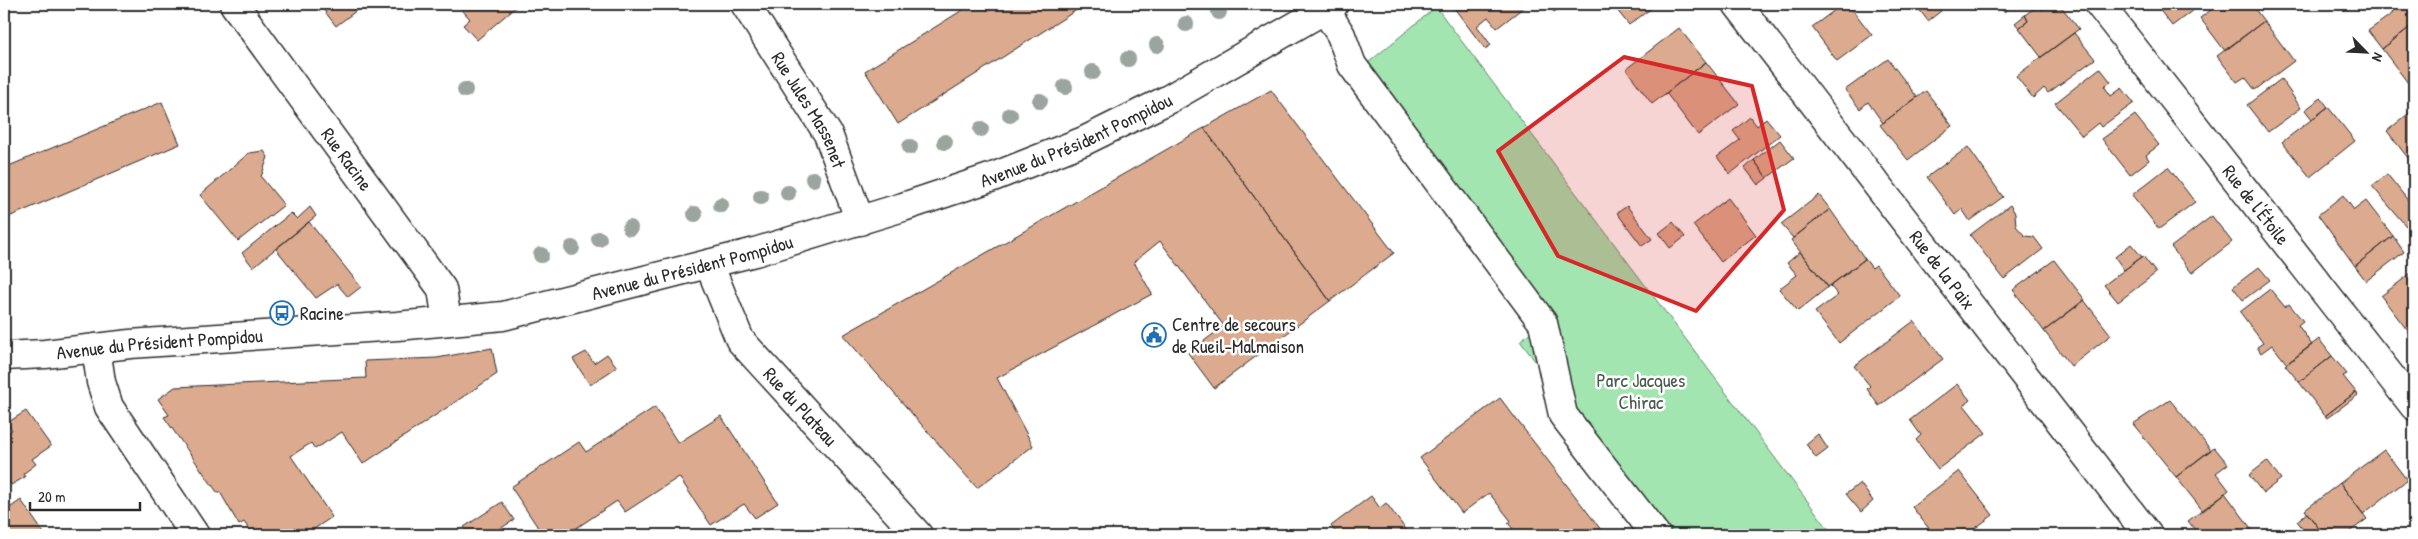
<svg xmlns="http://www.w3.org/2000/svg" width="2418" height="539" font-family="'Patrick Hand',sans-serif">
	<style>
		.green { fill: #a2e5b0; stroke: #66886e }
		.building { fill: #dcaa8f; stroke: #2b2b2b }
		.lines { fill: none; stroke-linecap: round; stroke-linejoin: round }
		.minor-casing { stroke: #2b2b2b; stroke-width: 31 }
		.minor { stroke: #fff; stroke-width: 28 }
		.tree { fill: #9ba49d }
		.marked { fill: #d62828; fill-opacity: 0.2; stroke: #d62828; stroke-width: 4; stroke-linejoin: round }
		.labels { text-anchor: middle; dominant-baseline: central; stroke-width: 5; stroke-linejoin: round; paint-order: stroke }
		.street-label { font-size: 19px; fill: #2b2b2b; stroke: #fff }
		.poi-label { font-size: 19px; fill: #2b2b2b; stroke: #fff; text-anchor: start }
		.park-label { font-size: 19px; fill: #495a4c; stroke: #fff }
	</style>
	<rect width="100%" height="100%" fill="#fff"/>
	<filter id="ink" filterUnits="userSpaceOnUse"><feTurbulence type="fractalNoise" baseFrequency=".02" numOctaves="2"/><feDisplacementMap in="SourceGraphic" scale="10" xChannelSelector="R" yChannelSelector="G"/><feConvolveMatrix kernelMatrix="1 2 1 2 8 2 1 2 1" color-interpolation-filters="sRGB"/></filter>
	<g filter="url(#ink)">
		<path class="green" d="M1436 7 1833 535H1666L1520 341 1533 330 1346 81Z"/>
		<path class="building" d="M319 4H365L336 26Z
			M457 4H519L477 40 463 25 470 19Z
			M972 4H1086L898 124 865 71Z
			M1451 4H1528L1497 28 1488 17 1477 26 1491 45 1485 49Z
			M1547 4H1565L1554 12Z
			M1612 4H1657L1629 25Z
			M1843 4H1848L1872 35 1837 61 1812 27Z
			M1915 4H1935L1941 11 1928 21Z
			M1997 4H2014L2004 12Z
			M2051 4H2059L2079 29 2041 57 2019 28 2028 21 2025 15 2038 5 2042 10Z
			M2155 4H2201L2172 26Z
			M2219 4H2251L2264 21 2225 51 2200 18Z
			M2290 4H2301V5L2295 10Z
			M2357 4H2369L2361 9Z
			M2393 4H2414V24L2382 49 2368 31 2393 13 2388 7Z
			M2025 15 2028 21 2019 28 2015 23Z
			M2264 21 2294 61 2255 90 2245 77 2237 82 2217 56Z
			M2414 24V79L2408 83 2382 49Z
			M1679 28 1706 62 1652 104 1626 69Z
			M2074 33 2095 59 2048 93 2044 88 2033 98 2016 76Z
			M1888 59 1917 97 1883 123 1868 102 1860 109 1845 90Z
			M1706 62 1739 104 1698 135 1666 93Z
			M2100 68 2111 82 2104 86 2111 96 2122 88 2134 103 2101 127 2098 123 2082 136 2055 103Z
			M2281 79 2301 108 2268 132 2247 105Z
			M1271 90 1394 253 1330 301 1204 128Z
			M1926 91 1952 126 1908 160 1880 125Z
			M2321 98 2328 107 2312 119 2305 110Z
			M162 102 180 144 4 219V168Z
			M2328 107 2355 141 2310 177 2282 142Z
			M2414 109V153L2408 158 2387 131Z
			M2135 115 2159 145 2146 155 2149 160 2130 175 2102 139Z
			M1750 117 1757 126 1766 118 1780 135 1730 174 1717 157 1740 140 1733 131Z
			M1204 128 1330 301 1214 388 1188 353 1224 326 1160 241 1134 262 1152 294 997 378 1033 446 977 488 843 335Z
			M1780 140 1794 158 1767 178 1754 160Z
			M1968 147 2003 197 1970 221 1962 209 1955 215 1927 177Z
			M264 151 268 157 261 177 284 205 238 241 200 195 249 153Z
			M1754 160 1767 178 1758 185 1745 168Z
			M2168 167 2195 202 2159 229 2132 195Z
			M2387 174 2414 208V220L2406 226 2372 186Z
			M1819 195 1830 209 1793 238 1781 224Z
			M2343 195 2354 210 2366 201 2393 236 2355 266 2318 215Z
			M1728 198 1756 235 1721 262 1693 225Z
			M2010 205 2015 213 2016 226 2025 236 2034 237 2043 249 2004 279 1970 235Z
			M1627 206 1652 239 1642 246 1617 213Z
			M310 207 316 216 253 267 242 253 291 213 297 219Z
			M1830 209 1865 259 1828 287 1791 240Z
			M2212 216 2232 242 2192 273 2171 247Z
			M309 222 361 287 348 297 337 284 316 298 276 249Z
			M1673 222 1685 237 1670 248 1659 233Z
			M2393 236 2404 252 2366 281 2355 266Z
			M2131 244 2142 257 2124 270 2115 257Z
			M1800 252 1828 287 1798 311 1779 289 1797 275 1787 263Z
			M2143 256 2156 273 2118 302 2104 285Z
			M1865 259 1872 268 1876 265 1900 296 1839 343 1815 312 1838 295 1830 286Z
			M2054 260 2085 300 2044 331 2013 290Z
			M2259 267 2270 280 2243 300 2233 287Z
			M2414 271V339L2381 296Z
			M2270 289 2285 307 2289 304 2303 321 2298 325 2312 345 2287 364 2272 345 2261 353 2257 347 2263 343 2240 312Z
			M2084 300 2111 335 2071 366 2044 331Z
			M1914 321 1943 359 1879 406 1867 389 1870 386 1854 366Z
			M2319 339 2332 356 2299 382 2285 365Z
			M492 348 497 374 363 464 342 432 315 449 311 443 291 456 332 517 305 535H253L244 522 239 525 220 492H217L164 417 169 415 158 399 175 387 366 378 365 361 437 358Z
			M586 352 594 363 607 354 617 367 590 385 573 359Z
			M2332 356 2347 374 2343 376 2356 392 2325 416 2299 382Z
			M1957 384 1970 400 1964 405 1986 433 1938 469 1916 440 1921 435 1910 420Z
			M2356 392 2358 395 2327 418 2325 416Z
			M1500 398 1605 535H1518L1508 523 1511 521 1489 493 1462 513 1420 458Z
			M2170 400 2211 450 2176 477 2133 424Z
			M655 407 678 443 721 416 778 503 755 518 744 504 711 525 679 477 625 512 617 501 566 535H543L511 487 579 442 586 452Z
			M26 411 51 446 32 459 36 464 23 474 25 477 11 485 4 475V436L12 430 7 423Z
			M1818 434 1828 449 1816 458 1806 444Z
			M2214 447 2228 464 2216 473 2229 490 2203 511 2176 477Z
			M2384 450 2407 480 2363 514 2340 483Z
			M2267 461 2281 479 2263 493 2249 475Z
			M1959 471 1993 515 1966 535H1934L1912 507Z
			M1860 483 1873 501 1861 512 1846 494Z
			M2340 483 2367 519 2345 535H2324L2305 510Z
			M2225 493 2256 535H2199L2188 521Z
			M1371 496 1380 508 1386 503 1410 535H1334L1337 534 1331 526Z
			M21 500 45 535H4V512Z
			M502 502 514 520 490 535H470L464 527Z
			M2307 513 2324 535H2308L2297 521Z"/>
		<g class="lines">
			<g class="minor-casing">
				<g id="minor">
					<path id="s1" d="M234 4 442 289 447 321"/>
					<path id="s2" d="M745 4 828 134 860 221"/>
					<path id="s3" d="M1737 4 2148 535"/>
					<path id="s4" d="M2099 4 2414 406"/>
					<path d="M1325 9 1341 35 1352 65 1543 323 1563 415 1656 535"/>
					<path id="s5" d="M709 264 740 340 918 535"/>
					<path d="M96 348 101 382 109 407 195 535"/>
					<path id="s6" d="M4 356 45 354 130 344 397 326 503 316 755 252 903 207 993 177 1084 141 1169 99 1334 4"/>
				</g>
			</g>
			<use href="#minor" class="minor"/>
		</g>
		<g class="tree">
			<circle cx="1219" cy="12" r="8"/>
			<circle cx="1186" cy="24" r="8"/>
			<circle cx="1157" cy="45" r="8"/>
			<circle cx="1128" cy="59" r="8"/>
			<circle cx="1093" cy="72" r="8"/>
			<circle cx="1065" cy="87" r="8"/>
			<circle cx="465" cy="90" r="8"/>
			<circle cx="1040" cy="101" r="8"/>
			<circle cx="1010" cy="115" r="8"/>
			<circle cx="981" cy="129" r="8"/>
			<circle cx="945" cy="142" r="8"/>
			<circle cx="910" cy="147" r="8"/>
			<circle cx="813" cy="179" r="8"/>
			<circle cx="788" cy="193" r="8"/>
			<circle cx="761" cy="197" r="8"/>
			<circle cx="721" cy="205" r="8"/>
			<circle cx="695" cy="214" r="8"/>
			<circle cx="630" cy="228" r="8"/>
			<circle cx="599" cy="239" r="8"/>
			<circle cx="572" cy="248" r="8"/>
			<circle cx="541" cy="255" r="8"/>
		</g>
	</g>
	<path class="marked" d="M1624 57 1752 86 1784 210 1696 311 1558 256 1498 151Z"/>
	<defs>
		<g id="bus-ring" transform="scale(1.25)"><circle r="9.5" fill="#fff" stroke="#1f6fb2" stroke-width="1.5"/><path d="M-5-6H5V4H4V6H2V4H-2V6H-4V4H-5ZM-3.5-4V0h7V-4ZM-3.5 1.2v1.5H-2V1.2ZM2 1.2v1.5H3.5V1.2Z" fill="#1f6fb2"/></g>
		<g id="civic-ring" transform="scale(1.25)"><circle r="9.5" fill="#fff" stroke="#1f6fb2" stroke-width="1.5"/><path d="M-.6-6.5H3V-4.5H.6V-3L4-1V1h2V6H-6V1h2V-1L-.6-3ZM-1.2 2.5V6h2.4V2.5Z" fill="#1f6fb2"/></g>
	</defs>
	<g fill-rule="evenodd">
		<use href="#bus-ring" x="282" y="313"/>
		<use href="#civic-ring" x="1154" y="335"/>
	</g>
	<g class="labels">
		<g class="street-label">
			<text stroke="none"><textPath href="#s2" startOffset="124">Rue Jules Massenet</textPath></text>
			<text stroke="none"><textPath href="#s6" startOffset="1101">Avenue du Président Pompidou</textPath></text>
			<text stroke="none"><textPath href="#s1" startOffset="192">Rue Racine</textPath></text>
			<text stroke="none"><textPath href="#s4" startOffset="255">Rue de l'Étoile</textPath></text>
			<text stroke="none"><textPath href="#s6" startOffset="696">Avenue du Président Pompidou</textPath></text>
			<text stroke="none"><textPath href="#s3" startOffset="336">Rue de la Paix</textPath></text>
			<text stroke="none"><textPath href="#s6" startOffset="156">Avenue du Président Pompidou</textPath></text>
			<text stroke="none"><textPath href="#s5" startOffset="172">Rue du Plateau</textPath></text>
		</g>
		<g class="poi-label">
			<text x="300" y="313">Racine</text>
			<text x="1172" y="324">Centre de secours<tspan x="1172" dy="22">de Rueil-Malmaison</tspan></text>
		</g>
		<g class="park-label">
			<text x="1641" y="380">Parc Jacques<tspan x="1641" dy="22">Chirac</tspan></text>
		</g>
	</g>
	<rect width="2418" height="539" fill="none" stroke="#fff" stroke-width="20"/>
	<rect x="10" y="10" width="2398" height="519" fill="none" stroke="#2b2b2b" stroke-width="2" filter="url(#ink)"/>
	<g transform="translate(2366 52) rotate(114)" stroke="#ffffff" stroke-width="4" paint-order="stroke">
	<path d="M0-4L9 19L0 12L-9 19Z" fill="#2b2b2b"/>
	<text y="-8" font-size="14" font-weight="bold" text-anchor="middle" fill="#2b2b2b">N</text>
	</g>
	<path d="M30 502v8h110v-8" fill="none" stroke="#2b2b2b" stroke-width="2.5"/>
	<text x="38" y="502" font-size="15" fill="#2b2b2b" stroke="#ffffff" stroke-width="4" paint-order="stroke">20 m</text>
</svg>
